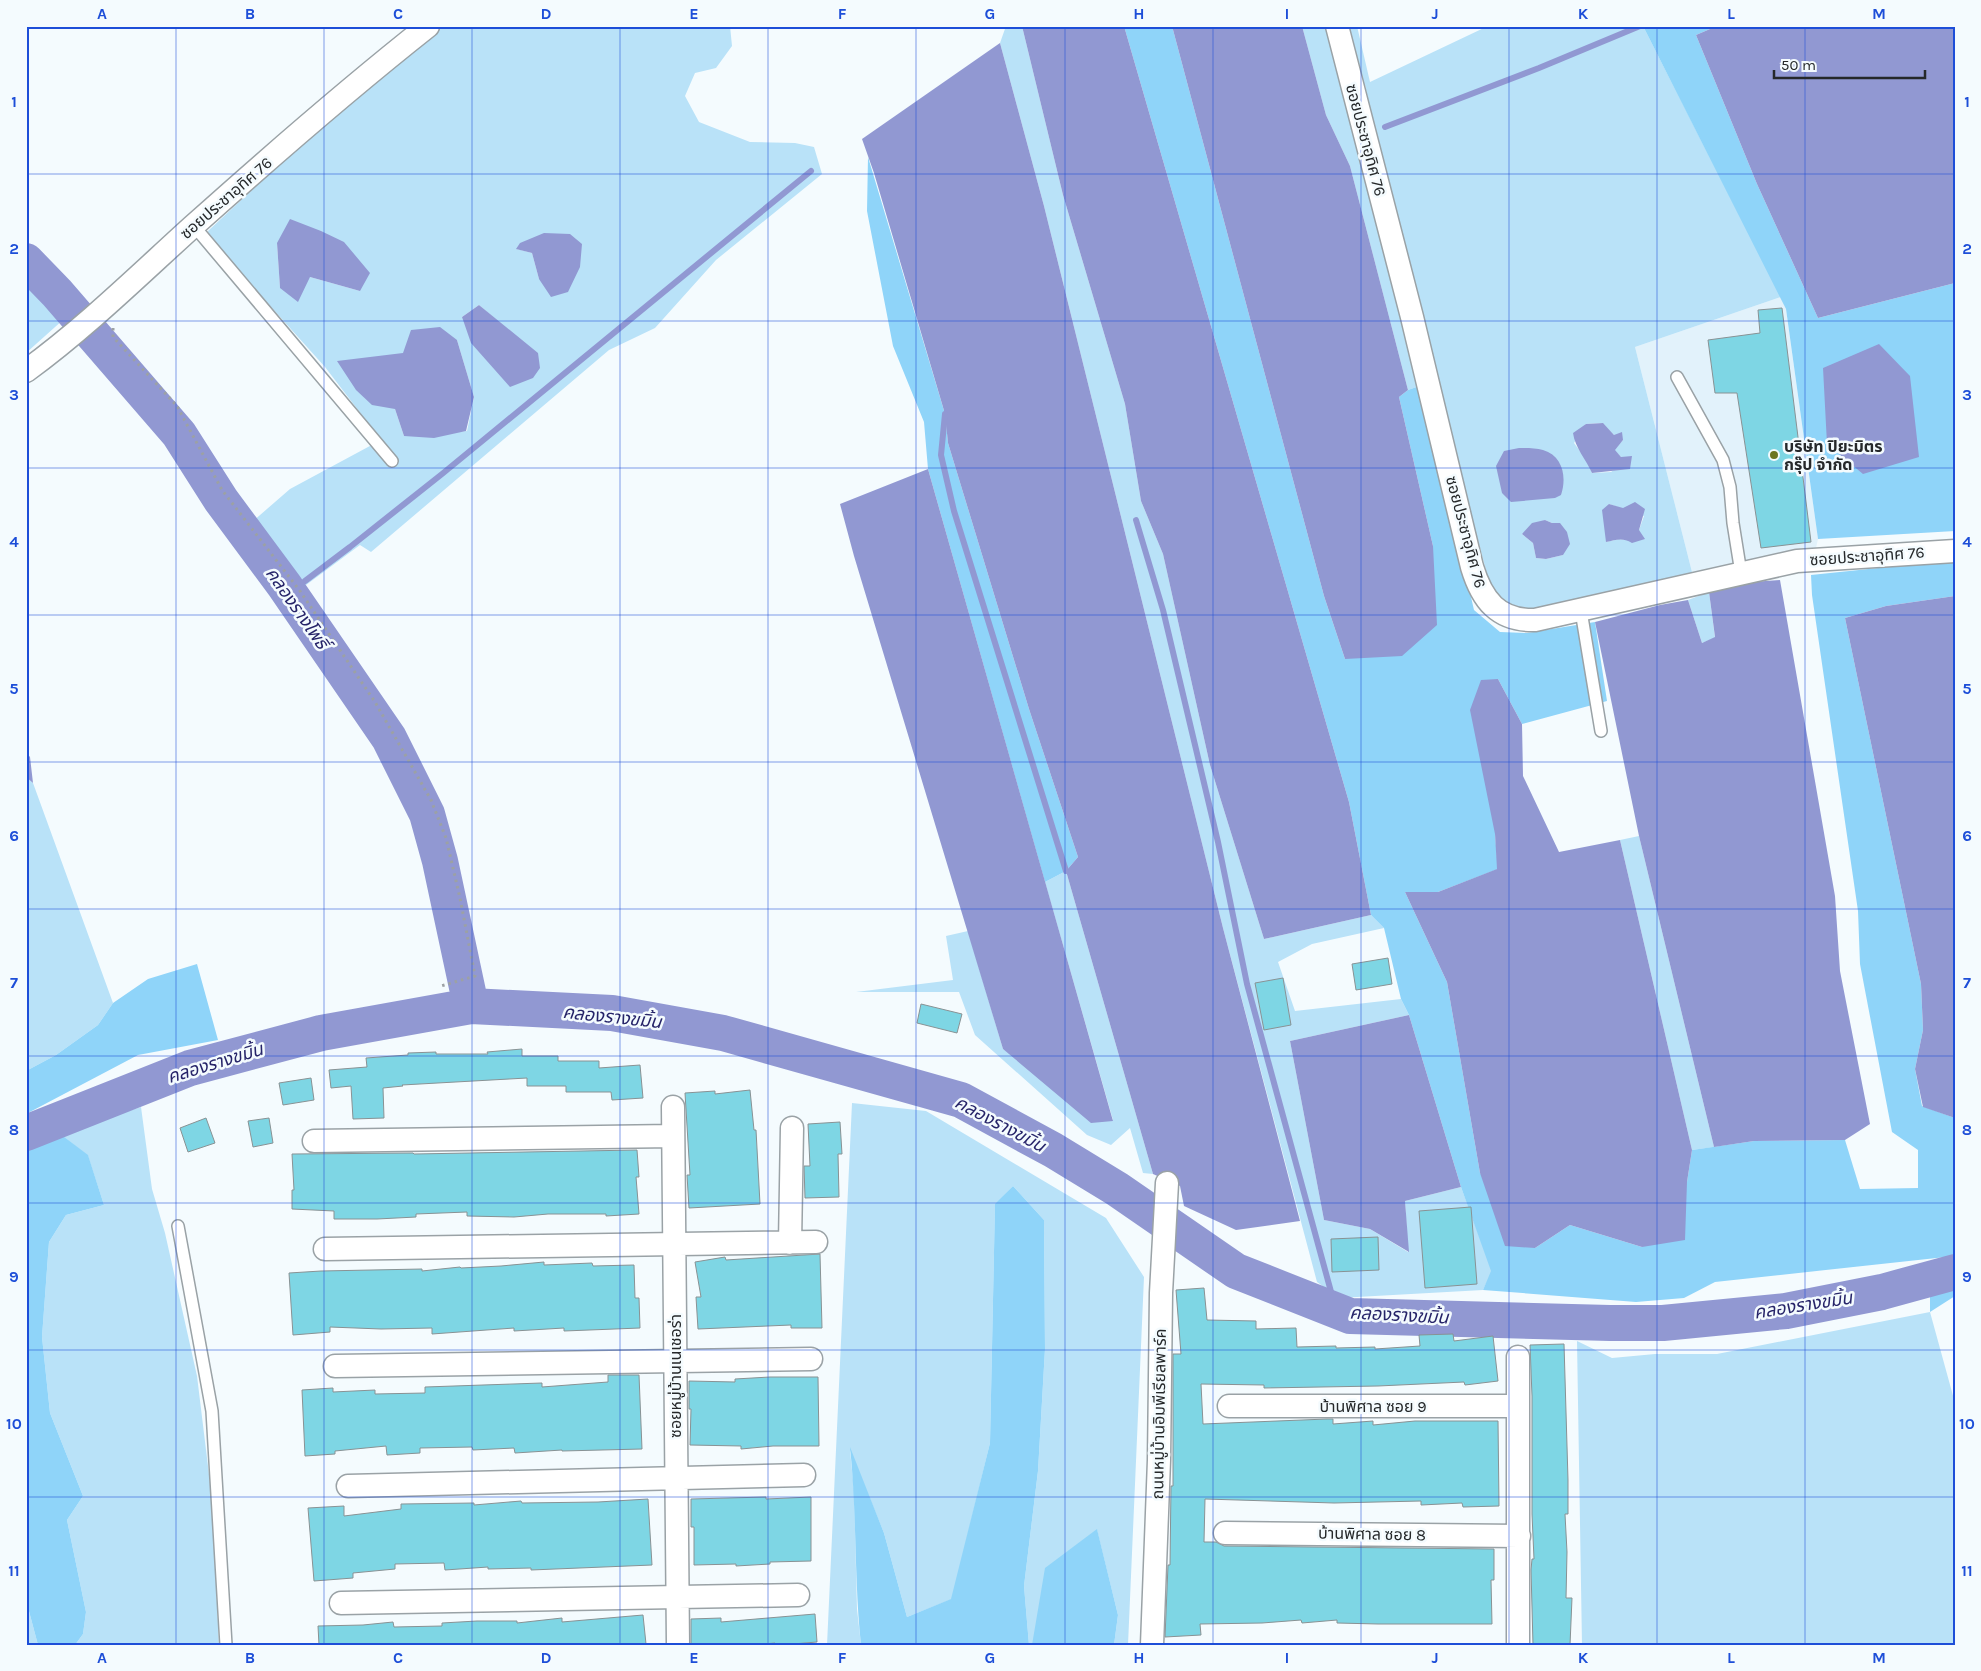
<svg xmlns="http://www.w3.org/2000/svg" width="1981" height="1671" font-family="Karla,'Noto Sans Thai',sans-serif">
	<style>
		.built { fill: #e2f2fb }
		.green { fill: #b9e2f8; fill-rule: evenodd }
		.forest { fill: #8fd4f9 }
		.water { fill: #9198d2 }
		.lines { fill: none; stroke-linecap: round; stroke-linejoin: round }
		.stream { stroke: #9198d2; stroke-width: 6 }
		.river { stroke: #9198d2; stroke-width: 36 }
		.building { fill: #7ed6e4; stroke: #899294 }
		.service-casing { stroke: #9aa2a6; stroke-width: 14 }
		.minor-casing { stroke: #9aa2a6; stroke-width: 25 }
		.path { stroke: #9ca1a4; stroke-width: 3; stroke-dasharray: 2.5 4; stroke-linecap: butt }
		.service { stroke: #fff; stroke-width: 11 }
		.minor { stroke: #fff; stroke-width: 22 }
		.grid { fill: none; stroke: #1d4ed8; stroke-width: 1; stroke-opacity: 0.55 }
		.poi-dot { fill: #6c7621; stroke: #f4fbfe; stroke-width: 2 }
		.labels { text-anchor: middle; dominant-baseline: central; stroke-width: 5; stroke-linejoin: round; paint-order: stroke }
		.street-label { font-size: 16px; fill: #25282a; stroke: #f4fbfe }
		.poi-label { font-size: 16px; font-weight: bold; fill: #25282a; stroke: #f4fbfe; text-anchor: start }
		.water-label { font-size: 18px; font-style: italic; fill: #262469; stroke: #f4fbfe }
		.neatline { fill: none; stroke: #1d4ed8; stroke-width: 2 }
		.grid-label { font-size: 16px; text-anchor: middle; font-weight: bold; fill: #1d4ed8 }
	</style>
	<rect width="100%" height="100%" fill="#f4fbfe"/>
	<path class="built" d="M1781 297 1786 309 1818 539 1816 548 1693 576 1635 347Z"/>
	<path class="green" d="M444 26H730L732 46 716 68 695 73 685 96 699 122 750 142 795 143 814 147 822 174 716 260 655 328 609 350 371 552 360 545 302 588 252 522 290 489 381 440 325 367 209 238 208 231 296 149ZM277 243 360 291 310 277 280 288ZM581 244 539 279 532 253 517 249ZM479 305 506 328 462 317ZM457 340 474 397 467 431 404 436 395 409Z
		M1006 26H1022L1063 195 1125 404 1141 501 1163 554 1210 765 1264 939 1371 915 1384 928 1312 944 1278 962 1295 1011 1401 999 1409 1015 1290 1041 1324 1220 1370 1229 1408 1252 1405 1201 1461 1187 1492 1271 1483 1290 1339 1298 1317 1282 1223 928 1044 206 1000 43Z
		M1302 26H1329L1422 385 1408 390 1350 166 1326 115Z
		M1345 26H1357L1370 82 1488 26H1643L1781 297 1635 347 1693 576 1529 611C1510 605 1502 601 1490 585 1445 419 1401 253 1365 85L1359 80ZM1602 423 1614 435 1623 440 1614 450 1621 457H1631L1611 472 1592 473 1586 459 1574 443 1586 424ZM1609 504 1644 516 1639 530 1626 540 1619 539 1606 542ZM1545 520 1552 523 1563 555 1546 559 1536 558 1533 543 1522 534Z
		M26 277 64 319 26 353Z
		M1709 592 1715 638 1702 643 1688 600Z
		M26 777 33 783 113 1003 98 1025 56 1055 26 1071Z
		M1639 836 1714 1147 1692 1150 1620 840Z
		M1066 871 1153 1174 1143 1173 1130 1128 1111 1145 1087 1135 975 1035 959 992H856L953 980 946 936 968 931 1003 1049 1113 1120 1045 882Z
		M852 1103 926 1111 1106 1218 1144 1277 1128 1645H1114L1118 1615 1097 1530 1032 1645H1029L1024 1586 1038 1471 1045 1349 1044 1220 1013 1186 995 1205 990 1443 952 1599 907 1617 884 1533 850 1450 854 1490 857 1609 861 1645H827Z
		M141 1107 152 1189 165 1233 197 1376 212 1499 219 1645H75L83 1634 86 1612 67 1520 83 1496 50 1413 42 1337 49 1242 66 1215 104 1205 88 1156 59 1133Z
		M1930 1312 1955 1403V1645H1582L1577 1341 1612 1358 1655 1354H1717Z
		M26 1600 38 1645H26Z"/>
	<path class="forest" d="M1124 26H1172L1324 596 1345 659 1433 546 1399 397 1408 390 1422 385 1474 610 1500 632 1527 633 1595 622 1607 701 1522 724 1498 679 1495 834 1498 869 1438 892H1405L1447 982 1480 1173 1535 1248 1570 1225 1642 1247 1687 1182 1692 1150 1754 1141 1845 1140 1860 1189 1918 1188V1150L1892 1132 1860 964 1858 911 1812 595 1811 575 1955 560V596L1886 606 1845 618 1921 984 1923 1030 1915 1069 1922 1106 1955 1118V1256L1715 1282 1684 1298 1636 1302 1483 1290 1491 1271 1461 1187 1409 1015 1401 999 1384 928 1371 915 1349 802Z
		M1643 26H1717L1696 35 1757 184 1818 318 1955 283V531L1818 539 1786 309Z
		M868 157 945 414 948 443 1029 709 1078 857 1066 871 1045 882 928 469 924 422 893 346 867 211Z
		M197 964 218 1040 138 1055 26 1114V1071L56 1055 98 1025 113 1003 148 979Z
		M59 1133 88 1155 104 1205 66 1215 49 1242 42 1337 50 1413 83 1496 67 1520 86 1612 83 1634 75 1645H38L26 1600V1146Z
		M1013 1186 1044 1220 1045 1349 1038 1471 1024 1586 1029 1645H861C854 1579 857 1513 850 1447L884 1533 907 1617 951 1599 990 1443 995 1204Z
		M1955 1287V1296L1930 1312V1295Z
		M1097 1529 1118 1615 1114 1645H1032L1045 1568Z"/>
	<path class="water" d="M1022 26H1124L1349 802 1371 915 1264 939 1210 765 1163 554 1141 501 1125 404 1063 195Z
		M1172 26H1302L1326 115 1350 166 1408 390 1399 397 1433 546 1437 625 1402 656 1345 659 1324 596Z
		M1717 26H1955V283L1818 318 1757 184 1696 35Z
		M1000 43 1044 206 1223 928 1300 1221 1236 1230 1184 1206 1180 1186 1153 1174 1066 871 1078 857 1029 709 948 443 945 414 874 173 862 139Z
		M290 219 321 231 344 242 370 273 360 291 310 277 298 302 280 288 277 243Z
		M544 233 570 234 582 244 580 267 568 292 551 297 539 279 532 253 516 249 520 243Z
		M479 305 538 353 540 368 533 378 510 387 471 343 462 317Z
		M440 327 457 340 474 397 466 431 434 438 404 436 395 409 372 405 356 390 337 361 403 353 411 330Z
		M1879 344 1910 376 1919 457 1863 474 1827 444 1823 368Z
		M1603 423 1614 435 1622 432 1623 440 1615 450 1621 457 1632 456 1630 469 1592 473C1586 459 1575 448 1573 433L1586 424Z
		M1519 448C1527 448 1536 448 1543 450 1563 456 1567 477 1561 495L1555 498 1511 502 1502 493 1496 466 1504 451Z
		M928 469 1113 1121 1091 1123 1003 1049 854 556 840 504Z
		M1635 502 1645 509 1639 530 1645 539 1632 543C1622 537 1616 540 1606 542L1602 510 1609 504 1623 508Z
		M1545 520 1552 523H1560L1567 532 1570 544 1563 555 1546 559 1536 558 1533 543 1522 534 1532 523Z
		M1780 580 1835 896 1840 971 1870 1124 1845 1140 1754 1141 1714 1147 1639 836 1595 622 1660 605 1688 600 1702 643 1715 637 1709 592 1751 582Z
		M1955 596V1118L1923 1107 1915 1069 1923 1030 1921 984 1845 618 1886 606Z
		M1498 679 1522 724 1523 776 1559 852 1620 840 1692 1150 1687 1182 1685 1240 1642 1247 1570 1225 1535 1248 1505 1246 1480 1173 1447 982 1405 892H1438L1497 869 1495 834 1470 710 1481 680Z
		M26 752 30 757 33 783 26 777Z
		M1409 1015 1461 1187 1405 1201 1409 1252 1370 1229 1324 1220 1290 1041Z"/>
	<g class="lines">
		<path class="stream" d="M1385 127 1539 68 1640 26
			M945 414 941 455 954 511 1066 871
			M1136 520 1163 610 1218 842 1247 984 1336 1310
			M305 581 350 547 442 474 811 171
			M289 592H290"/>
		<path class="river" d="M26 261 57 293 179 434 221 500 284 585 389 738 427 814 440 861 471 1006
			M26 1133 190 1068 321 1033 471 1006 612 1013 723 1033 961 1100 1053 1150 1117 1189 1236 1271 1350 1316 1610 1323H1663L1786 1311 1882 1292 1955 1272"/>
	</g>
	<path class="building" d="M1782 308 1811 542 1761 548 1737 393H1715L1708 340 1760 333 1758 310Z
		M1388 958 1392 984 1356 990 1352 964Z
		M1283 978 1291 1025 1264 1030 1255 983Z
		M921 1004 962 1014 957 1033 917 1023Z
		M522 1049V1056H558V1061H599V1068L640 1065 643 1098 612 1100 611 1092H566V1086H527V1078L402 1085 403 1086 383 1088 384 1118 353 1119 351 1086 331 1088 329 1070 367 1067 366 1058 408 1055V1053L436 1052V1054H488L487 1052Z
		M311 1078 314 1100 283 1105 279 1083Z
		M750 1090 754 1130H756L760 1204 689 1208 687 1175H690L685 1093 715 1091V1094Z
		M206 1118 215 1143 188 1152 180 1128Z
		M269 1118 273 1143 253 1147 248 1121Z
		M840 1122 842 1154H838L839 1197 805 1198 804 1166H810L808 1124Z
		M637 1150 639 1177H636L639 1214 606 1216V1214H548L514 1217 467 1216V1212L416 1214V1217L377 1219H334V1211L292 1209V1190H294L292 1154 413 1153 414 1154Z
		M1471 1207 1477 1284 1425 1288 1419 1211Z
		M1378 1237 1379 1270 1332 1272 1331 1239Z
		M820 1254 822 1328H791V1325L698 1329 696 1297H701L695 1262 725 1257 726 1260Z
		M544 1262V1265L592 1263 593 1266 634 1265 635 1298H639L640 1328 564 1331V1328L514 1331V1328L432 1334V1328L381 1329 330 1327V1332L293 1335 289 1273 321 1271 422 1269V1271L460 1267 461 1268 501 1266Z
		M1204 1288 1207 1320 1256 1321V1329L1296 1328 1297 1347 1336 1346V1348L1375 1347V1349L1420 1346 1419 1335 1453 1334 1454 1341 1493 1336 1498 1381 1465 1385 1464 1382 1378 1386 1264 1388V1385L1201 1384 1203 1424 1327 1419H1333V1424L1373 1421V1425L1415 1421H1498L1499 1506 1463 1507 1462 1503 1421 1505V1501L1334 1503 1205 1499 1204 1542H1216L1224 1546 1494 1549V1580H1491L1492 1624H1378L1337 1623V1620L1302 1623 1301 1620 1262 1623 1200 1624 1201 1635 1165 1637 1168 1565H1170L1171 1486H1173V1354H1181L1176 1290Z
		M1564 1344 1568 1480V1514H1565L1567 1552 1566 1598H1572L1570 1645H1533L1531 1570 1532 1559H1534L1532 1514V1396L1530 1345Z
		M608 1375H639L642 1449 562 1451V1450L515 1453 514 1448 473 1450 472 1447 420 1448V1453L387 1455 386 1446 335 1451V1454L305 1456 302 1390 333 1388V1392L375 1390V1394L425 1393V1387L542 1383V1387L608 1382Z
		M770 1377H818L819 1446H773L741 1449V1446L690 1445 691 1409H689V1381L735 1382V1379Z
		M766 1497V1499L811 1497V1561L770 1562V1564L736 1566V1564L694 1565V1527H691V1499Z
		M648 1499 652 1565 531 1570V1568L488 1569V1567L445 1570 444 1563 395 1564V1569L353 1573V1578L314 1581 308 1508 344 1506V1516L401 1509V1504L474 1503V1505L521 1501 522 1503 598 1502Z
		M815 1614 817 1642 781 1645H775V1643L753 1645H691V1619L721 1618V1622Z
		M643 1615 646 1644 638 1645H319L318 1626 363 1625 393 1622 394 1627 442 1626V1623L477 1621H517V1623L562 1618V1622Z"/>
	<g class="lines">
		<g class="service-casing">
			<path id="service" d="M194 226 392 461
				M1677 377 1723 460 1730 487 1733 523 1741 573
				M1581 611 1601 731
				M178 1226 212 1411 226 1645"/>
		</g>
		<g class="minor-casing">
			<path id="minor" d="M1337 26 1412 317 1472 567C1482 600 1498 621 1535 620L1797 561 1955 551
				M26 371C85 328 138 276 192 227 269 158 347 90 428 26
				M673 1107 678 1645
				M314 1141 673 1136
				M790 1243 792 1128
				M325 1249 816 1242
				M1518 1357V1645
				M335 1366 811 1359
				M1229 1406H1518
				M348 1486 804 1475
				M1225 1533 1519 1536
				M341 1603 798 1595
				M1152 1645 1159 1460 1161 1293 1167 1183"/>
		</g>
		<path class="path" d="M113 328V337L177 406 222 490 300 591 375 702 431 800 446 838 460 898 475 976 441 986"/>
		<use href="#service" class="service"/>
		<use href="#minor" class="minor"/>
	</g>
	<path class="grid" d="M176 26V1645M324 26V1645M472 26V1645M620 26V1645M768 26V1645M916 26V1645M1065 26V1645M1213 26V1645M1361 26V1645M1509 26V1645M1657 26V1645M1805 26V1645M26 174H1955M26 321H1955M26 468H1955M26 615H1955M26 762H1955M26 909H1955M26 1056H1955M26 1203H1955M26 1350H1955M26 1497H1955"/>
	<circle class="poi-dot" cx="1774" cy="455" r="5"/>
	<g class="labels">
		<g class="street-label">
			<text transform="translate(1366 140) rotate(75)">ซอยประชาอุทิศ 76</text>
			<text transform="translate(226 198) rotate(-41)">ซอยประชาอุทิศ 76</text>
			<text transform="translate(1466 532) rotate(75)">ซอยประชาอุทิศ 76</text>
			<text transform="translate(1867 556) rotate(-4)">ซอยประชาอุทิศ 76</text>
			<text transform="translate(675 1376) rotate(-90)">ซอยหมู่บ้านเนเชอร่า</text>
			<text x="1373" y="1406">บ้านพิศาล ซอย 9</text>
			<text transform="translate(1159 1414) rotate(-89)">ถนนหมู่บ้านอิมพีเรียลพาร์ค</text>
			<text transform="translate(1372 1534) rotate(1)">บ้านพิศาล ซอย 8</text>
		</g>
		<g class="poi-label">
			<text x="1784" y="446">บริษัท ปิยะมิตร<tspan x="1784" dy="18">กรุ๊ป จำกัด</tspan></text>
		</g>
		<g class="water-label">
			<text transform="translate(297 608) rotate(55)">คลองรางโพธิ์</text>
			<text transform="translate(612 1017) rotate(6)">คลองรางขมิ้น</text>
			<text transform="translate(215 1063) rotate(-17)">คลองรางขมิ้น</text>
			<text transform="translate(1000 1124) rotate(28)">คลองรางขมิ้น</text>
			<text transform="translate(1803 1305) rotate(-9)">คลองรางขมิ้น</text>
			<text transform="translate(1399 1315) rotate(3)">คลองรางขมิ้น</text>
		</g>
	</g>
	<rect width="1981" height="1671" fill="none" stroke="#f4fbfe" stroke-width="55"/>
	<path d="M1774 70v8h151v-8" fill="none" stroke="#25282a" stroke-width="2.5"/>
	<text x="1781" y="70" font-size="15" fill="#25282a" stroke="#f4fbfe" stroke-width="4" paint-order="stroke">50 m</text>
	<rect x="28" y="28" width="1926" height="1616" class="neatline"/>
	<g class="grid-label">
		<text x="102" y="19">A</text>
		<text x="250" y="19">B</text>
		<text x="398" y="19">C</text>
		<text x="546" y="19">D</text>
		<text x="694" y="19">E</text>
		<text x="842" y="19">F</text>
		<text x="990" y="19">G</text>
		<text x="1139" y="19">H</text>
		<text x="1287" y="19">I</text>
		<text x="1435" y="19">J</text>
		<text x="1583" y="19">K</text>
		<text x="1731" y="19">L</text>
		<text x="1879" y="19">M</text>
		<text x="14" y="107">1</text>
		<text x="1967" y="107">1</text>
		<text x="14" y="254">2</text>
		<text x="1967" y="254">2</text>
		<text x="14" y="400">3</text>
		<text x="1967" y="400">3</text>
		<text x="14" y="547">4</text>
		<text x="1967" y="547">4</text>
		<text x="14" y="694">5</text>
		<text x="1967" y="694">5</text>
		<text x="14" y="841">6</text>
		<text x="1967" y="841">6</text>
		<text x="14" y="988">7</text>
		<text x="1967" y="988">7</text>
		<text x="14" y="1135">8</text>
		<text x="1967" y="1135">8</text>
		<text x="14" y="1282">9</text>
		<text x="1967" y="1282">9</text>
		<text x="14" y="1429">10</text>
		<text x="1967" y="1429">10</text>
		<text x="14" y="1576">11</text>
		<text x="1967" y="1576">11</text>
		<text x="102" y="1663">A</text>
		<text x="250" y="1663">B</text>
		<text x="398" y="1663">C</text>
		<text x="546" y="1663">D</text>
		<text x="694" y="1663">E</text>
		<text x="842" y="1663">F</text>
		<text x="990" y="1663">G</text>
		<text x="1139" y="1663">H</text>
		<text x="1287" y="1663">I</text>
		<text x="1435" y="1663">J</text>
		<text x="1583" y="1663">K</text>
		<text x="1731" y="1663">L</text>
		<text x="1879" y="1663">M</text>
	</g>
</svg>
